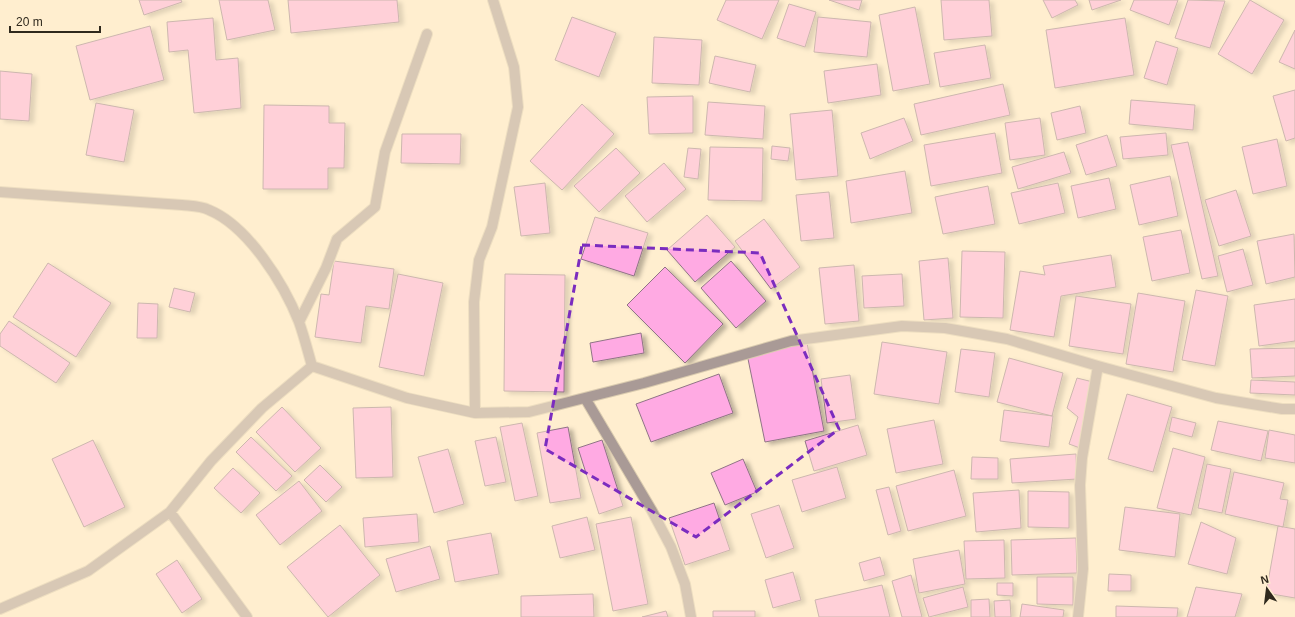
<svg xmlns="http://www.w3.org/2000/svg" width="1295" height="617" font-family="Helvetica,sans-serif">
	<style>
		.building { fill: #ffaae3; stroke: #907486; filter: url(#shadow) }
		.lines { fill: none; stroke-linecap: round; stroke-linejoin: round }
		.street-casing { stroke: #dacbaf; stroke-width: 12 }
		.street { stroke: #a99a96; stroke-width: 10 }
		.marked { fill: none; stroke: #7b2cbf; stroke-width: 3; stroke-dasharray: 8 5; stroke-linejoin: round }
	</style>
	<defs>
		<filter id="shadow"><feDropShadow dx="4.5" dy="2.5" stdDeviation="2" flood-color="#0004"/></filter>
	</defs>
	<rect width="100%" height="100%" fill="#ffeecf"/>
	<path class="building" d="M139 0H181L182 2 144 15Z
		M219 0H268L275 30 227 40Z
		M288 0H397L399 22 291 33Z
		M726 0H779L762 39 717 20Z
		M829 0H862L859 10Z
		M941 0H989L992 36 944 40Z
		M1043 0H1075L1078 5 1052 18Z
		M1089 0H1121L1092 10Z
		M1134 0H1178L1169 25 1130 10Z
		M1188 0 1225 1 1210 48 1175 38Z
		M1250 0 1284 20 1252 74 1218 54Z
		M789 4 816 12 805 47 777 38Z
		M915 7 930 84 893 91 879 15Z
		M572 17 616 33 599 77 555 60Z
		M818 17 871 22 867 57 814 52Z
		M213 18 216 60 238 58 241 108 194 113 188 50 169 52 167 22Z
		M1125 18 1134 75 1055 88 1046 30Z
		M150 26 164 80 90 100 76 46Z
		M1295 30V69L1279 62Z
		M654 37 702 40 699 85 652 83Z
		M1156 41 1178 48 1167 85 1144 78Z
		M985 45 991 78 940 87 934 53Z
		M715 56 756 65 750 92 709 83Z
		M877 64 881 95 828 103 824 71Z
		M0 71 32 74 29 121 0 119Z
		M1003 84 1010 115 921 135 914 104Z
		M1295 90V138L1286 141 1273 96Z
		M693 96V133L649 134 647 97Z
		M1131 100 1195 105 1193 130 1129 124Z
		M708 102 765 106 763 139 705 135Z
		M96 103 134 110 124 162 86 155Z
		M582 104 614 134 562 190 530 161Z
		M264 105 329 106V123H345L344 168H328V189H263Z
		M1080 106 1086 133 1057 140 1051 113Z
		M832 110 838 176 796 180 790 114Z
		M904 118 913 141 870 159 861 133Z
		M1040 118 1045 155 1010 160 1005 123Z
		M995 133 1002 173 931 186 924 145Z
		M1166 133 1168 155 1123 159 1120 137Z
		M402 134H461L460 164 401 163Z
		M1107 135 1117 166 1086 175 1076 145Z
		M1277 139 1287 186 1253 194 1242 147Z
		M1188 142 1218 276 1202 279 1171 145Z
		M772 146 790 148 788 161 771 159Z
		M710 147 763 148 762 201 708 200Z
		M616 148 640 173 599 212 574 186Z
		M688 148 701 149 698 179 684 177Z
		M1064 152 1071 173 1018 189 1012 167Z
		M664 163 686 189 647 222 625 196Z
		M905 171 912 213 851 223 846 181Z
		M1170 176 1178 216 1139 225 1130 185Z
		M1109 178 1116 209 1078 218 1071 186Z
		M545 183 550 233 521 236 514 187Z
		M1058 183 1065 213 1019 224 1011 193Z
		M988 186 995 224 943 234 935 197Z
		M1236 190 1251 236 1219 246 1205 200Z
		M829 192 834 238 801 241 796 195Z
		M707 215 735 247 695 282 667 250Z
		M595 217 648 233 634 276 581 259Z
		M764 219 800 267 771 289 735 241Z
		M1181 230 1190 273 1152 281 1143 237Z
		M1294 234 1295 277 1266 284 1257 241Z
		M1243 249 1253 285 1227 292 1218 256Z
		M962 251 1005 252 1003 318 960 317Z
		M1111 255 1116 287 1061 296 1054 337 1010 330 1020 271 1045 275 1043 266Z
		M948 258 953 318 924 320 919 261Z
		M334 261 394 269 389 309 366 306 361 343 315 337 321 294 329 295Z
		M731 261 766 301 736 328 701 288Z
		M48 263 111 303 76 357 13 317Z
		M854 265 859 321 825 324 819 268Z
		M665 267 723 324 685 363 627 305Z
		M398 274 443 283 424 376 379 367Z
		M505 274 565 275 564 392 504 391Z
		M902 274 904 306 864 308 862 276Z
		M174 288 195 293 190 312 169 307Z
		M1196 290 1228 296 1215 366 1182 360Z
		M1138 293 1185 301 1173 372 1126 364Z
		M1076 296 1131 304 1123 354 1069 346Z
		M1295 299V341L1259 346 1254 305Z
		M138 303 158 304 157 338H137Z
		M9 321 70 363 56 383 0 346V334Z
		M641 333 644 353 593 362 590 343Z
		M882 342 947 352 939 404 874 394Z
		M807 343 824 431 765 442 747 354Z
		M1295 348V376L1252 378 1250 349Z
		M961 349 995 353 989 397 955 392Z
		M1009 358 1063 373 1052 416 997 402Z
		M719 374 733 413 651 442 636 404Z
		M850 375 856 419 827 423 821 379Z
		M1077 378 1093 382 1080 448 1069 444 1078 417 1067 408Z
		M1251 380 1295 382V395L1250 393Z
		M1127 394 1172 407 1153 472 1108 459Z
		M282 407 321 448 295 472 256 432Z
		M391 407 393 477 356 478 353 408Z
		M1004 410 1053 416 1049 447 1000 441Z
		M1172 417 1196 423 1192 437 1169 431Z
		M934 420 943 464 896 473 887 429Z
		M1218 421 1268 431 1261 461 1211 450Z
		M522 423 538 496 515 501 500 427Z
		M858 425 867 455 814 471 805 441Z
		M568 427 581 498 550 503 537 433Z
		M1269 430 1295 435V463L1265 458Z
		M251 437 292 476 276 491 236 452Z
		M496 437 506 482 485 486 475 441Z
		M93 440 125 507 84 527 52 459Z
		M602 440 623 506 599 514 578 448Z
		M1173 448 1205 457 1191 515 1157 508Z
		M448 449 464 504 434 513 418 457Z
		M1076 454 1077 479 1012 483 1010 459Z
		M972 457 998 458V479H971Z
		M743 459 757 492 725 505 711 473Z
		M1207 464 1231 469 1222 513 1198 508Z
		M320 465 342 487 326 502 304 480Z
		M837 467 846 498 802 512 792 480Z
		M233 468 260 493 241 513 214 488Z
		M954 470 966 516 908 531 896 486Z
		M1234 472 1284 483 1280 499 1288 500 1283 527 1225 514Z
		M299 481 322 511 280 545 256 515Z
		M889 487 901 531 888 535 876 490Z
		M1019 490 1021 528 976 532 973 493Z
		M1028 491 1069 492V528L1028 527Z
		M714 503 730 550 685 565 669 518Z
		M779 505 794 548 766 558 751 514Z
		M1125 507 1180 514 1175 557 1119 550Z
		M417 514 419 542 365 547 363 518Z
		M587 517 595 550 560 558 552 526Z
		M631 517 648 604 613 611 596 524Z
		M1201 522 1236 538 1227 574 1188 564Z
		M340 525 380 575 328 617 287 567Z
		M1278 526 1295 529V598L1266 593Z
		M491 533 499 574 455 582 447 541Z
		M1076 538 1077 573 1012 575 1011 540Z
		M1004 540 1005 578 966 579 964 541Z
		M430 546 440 579 396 592 386 559Z
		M959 550 965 584 919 593 913 559Z
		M880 557 885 575 864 581 859 563Z
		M177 560 202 599 182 613 156 574Z
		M793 572 801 600 773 608 765 580Z
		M1109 574 1131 575V591H1108Z
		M911 575 922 617H902L892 581Z
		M1037 577H1073V605L1037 604Z
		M997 583H1013V596L997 595Z
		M882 585 890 617H819L815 600Z
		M963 587 968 607 929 617 923 598Z
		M1196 587 1242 594 1235 617H1187Z
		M593 594 594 617H521V596Z
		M989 599 990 617H971V600Z
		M1010 600 1011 617H995L994 601Z
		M1022 604 1064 610 1063 617H1020Z
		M1116 606 1178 608 1177 617H1116Z
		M666 611 668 617H642Z
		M713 611H755V617H713Z"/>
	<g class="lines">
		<g class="street-casing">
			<path id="street" d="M0 192 182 205C190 206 201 206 209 210 248 226 284 284 299 322 304 336 308 352 312 366L262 408 211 461 170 512 88 571 0 609
				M299 322 326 268 337 239 375 207 385 152 427 34
				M312 366 407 398 475 413 529 412 644 383 791 341 902 326 945 328 1007 339 1098 366 1216 398 1282 409H1295
				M585 398 652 511 671 547 685 584 691 617
				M475 413 474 302 479 260 492 227 518 107 514 67 493 0
				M170 512 247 617
				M1078 617 1083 569 1080 485 1082 458 1098 366"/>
		</g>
		<use href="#street" class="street"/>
	</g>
	<path d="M0 0H1295V617H0ZM582 245 760 253 839 429 696 537 545 449Z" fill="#ffeecf" fill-opacity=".55" fill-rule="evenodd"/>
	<path class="marked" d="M582 245 760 253 839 429 696 537 545 449Z"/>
	<g transform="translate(1267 589) rotate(346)" stroke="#ffeecf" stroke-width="3" paint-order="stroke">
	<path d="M0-3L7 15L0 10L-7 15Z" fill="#2f291d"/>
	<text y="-6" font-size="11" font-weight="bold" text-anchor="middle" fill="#2f291d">N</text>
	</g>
	<path d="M10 26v6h90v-6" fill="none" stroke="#2f291d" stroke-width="2"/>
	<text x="16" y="26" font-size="12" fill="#2f291d" stroke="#ffeecf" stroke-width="3" paint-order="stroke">20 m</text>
</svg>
